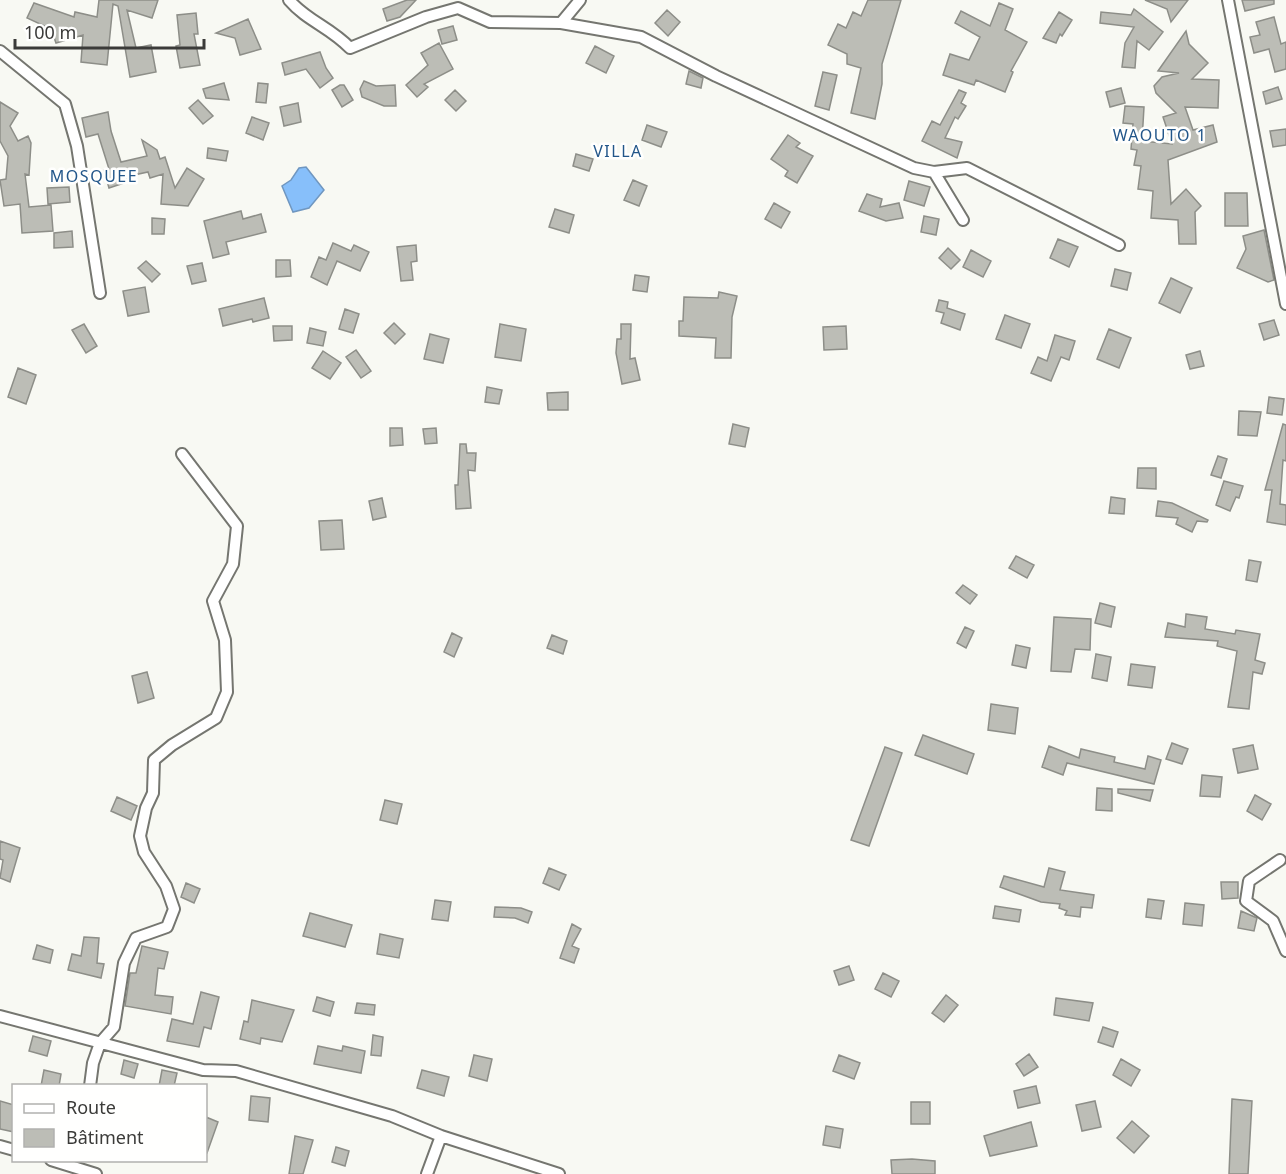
<svg xmlns="http://www.w3.org/2000/svg" width="1286" height="1174" font-family="'Noto Sans',sans-serif">
	<style>
		.water { fill: #87bffa; stroke: #7097c0; stroke-width: 1.5 }
		.building { fill: #bcbdb6; stroke: #8d8e88; stroke-width: 1.5 }
		.lines { fill: none; stroke-linecap: round; stroke-linejoin: round }
		.street-casing { stroke: #757670; stroke-width: 14 }
		.street { stroke: #fff; stroke-width: 10 }
		.labels { text-anchor: middle; dominant-baseline: central; stroke-width: 5; stroke-linejoin: round; paint-order: stroke }
		.neighbourhood-label { font-size: 16px; letter-spacing: 1.5px; fill: #225689; stroke: #fffffe }
	</style>
	<rect width="100%" height="100%" fill="#f8f9f3"/>
	<path class="water" d="M306 167 324 190 309 208 293 212 282 186 291 180 299 168Z"/>
	<path class="building" d="M99 0H158L152 18 127 10 136 48 151 45 156 72 130 77 118 6 113 4 107 65 81 62 83 35 56 43 51 29 27 18 34 3 74 17 75 12 97 17Z
		M407 0H416L400 17 387 21 383 9Z
		M868 0H901L882 64V84L875 119 851 113 861 68 847 64V54L828 45 838 24 846 28 853 12 861 16Z
		M1145 0H1188L1171 22 1167 9Z
		M1242 0H1274V4L1245 11Z
		M999 3 1013 9 1005 30 1027 42 1011 71 1013 72 1005 92 976 80 974 85 943 75 950 54 969 60 980 37 955 23 961 11 990 26Z
		M1134 9 1163 32 1149 50 1137 41 1135 68 1122 67 1125 43 1134 27 1100 23 1101 12 1131 15Z
		M667 10 680 22 668 36 655 23Z
		M1059 12 1072 20 1062 36 1060 34 1056 43 1043 38Z
		M196 13 198 34H194L200 65 180 68 176 46 180 45 177 15Z
		M1274 17 1281 44 1286 42V69L1275 72 1269 49 1254 53 1250 37 1260 35 1256 22Z
		M248 19 261 49 240 55 235 38 216 33Z
		M453 26 457 40 442 44 438 30Z
		M1186 31 1189 44 1208 63 1192 79 1219 80 1218 108 1185 107 1193 130 1213 125 1217 142 1168 160 1171 204 1186 189 1201 206 1195 212 1196 244H1179L1178 220 1151 218 1153 191 1138 189 1141 166 1134 165 1137 150 1131 149 1133 124 1123 123 1125 106 1144 107 1142 141 1172 144 1163 117 1176 113 1156 93 1154 86 1162 77 1179 73 1158 71Z
		M439 43 453 69 424 84 428 87 417 97 406 85 428 65 421 53Z
		M595 46 614 56 606 73 586 63Z
		M320 52 326 68 333 78 320 88 306 69 285 75 282 63Z
		M689 71 703 78 701 88 686 84Z
		M823 72 837 75 829 110 815 106Z
		M364 81 376 86 395 85 396 106H384L362 97 360 89Z
		M224 83 229 100 206 98 203 89Z
		M258 83 268 84 266 103 256 102Z
		M340 85H344L353 100 342 107 332 90Z
		M1278 87 1282 99 1266 104 1263 92Z
		M1121 88 1125 103 1110 107 1106 92Z
		M455 90 466 101 456 111 445 100Z
		M959 90 966 93 961 103 966 106 958 119 955 117 945 138 962 142 957 158 922 141 932 121 940 125Z
		M198 100 213 116 203 124 189 108Z
		M0 102 18 113 10 126 18 141 28 136 31 143 29 175 25 174 29 207 51 205 53 231 22 233 20 204 4 206 0 180 6 179 8 156 0 141Z
		M298 103 301 122 284 126 280 107Z
		M108 112 111 131 121 162 147 156 142 140 157 150 160 159 165 157 175 188 187 168 204 179 188 206 161 204 163 174 150 178 148 172 125 177 127 182 109 188 104 170 109 169 98 134 86 137 82 118Z
		M252 117 269 123 263 140 246 133Z
		M647 125 667 132 661 147 642 140Z
		M1286 129V145L1273 147 1270 131Z
		M788 135 800 143 796 147 813 156 797 183 785 176 788 171 771 159Z
		M208 148 228 151 226 161 207 158Z
		M576 154 593 159 589 171 573 166Z
		M633 180 647 186 639 206 624 200Z
		M909 181 930 187 924 206 904 200Z
		M69 187 70 202 48 204 47 188Z
		M1225 193H1247L1248 226H1225Z
		M867 194 882 199 880 207 899 203 903 218 886 221 859 211Z
		M774 203 790 212 781 228 765 219Z
		M555 209 574 215 569 233 549 227Z
		M241 211 243 219 261 214 266 232 226 242 229 254 213 258 204 221Z
		M924 216 939 219 936 235 921 232Z
		M152 218 165 219 164 234H152Z
		M1264 230 1274 280 1268 282 1237 268 1246 249 1243 236Z
		M72 231 73 247 54 248V233Z
		M1058 239 1078 247 1069 267 1050 258Z
		M333 243 351 251 354 245 369 252 360 271 337 261 327 285 311 277 319 257 326 260Z
		M416 245 417 261 411 262 413 280 401 281 397 247Z
		M948 248 960 260 951 269 939 258Z
		M971 250 991 261 983 277 963 267Z
		M276 260H290L291 276 276 277Z
		M146 261 160 274 152 282 138 268Z
		M202 263 206 281 192 284 187 266Z
		M1115 269 1131 273 1127 290 1111 286Z
		M635 275 649 277 647 292 633 290Z
		M1171 278 1192 288 1180 313 1159 303Z
		M145 287 149 312 128 316 123 291Z
		M719 292 737 296 732 317 731 358H715L716 338 679 336V321H683L684 297 718 298Z
		M264 298 269 318 253 322 252 319 223 326 219 309Z
		M939 300 948 302 947 308 965 314 960 330 941 323 944 313 936 311Z
		M345 309 359 314 353 333 339 329Z
		M1005 315 1030 324 1021 348 996 339Z
		M1274 320 1279 335 1264 340 1259 324Z
		M394 323 405 334 395 344 384 333Z
		M84 324 97 346 86 353 72 330Z
		M500 324 526 329 521 361 495 357Z
		M621 324H631L630 359 635 358 640 380 622 384 616 353 617 339H621Z
		M273 326H292V340L274 341Z
		M846 326 847 349 824 350 823 327Z
		M310 328 326 332 323 346 307 343Z
		M1109 329 1131 338 1119 368 1097 359Z
		M430 334 449 339 443 363 424 359Z
		M1055 335 1075 341 1069 360 1061 357 1051 381 1031 373 1038 357 1047 361Z
		M356 350 371 371 361 378 346 357Z
		M323 351 341 363 330 379 312 368Z
		M1200 351 1204 366 1190 369 1186 355Z
		M18 368 36 375 26 404 8 397Z
		M487 387 502 390 499 404 485 402Z
		M568 392V410H548L547 393Z
		M1269 397 1284 399 1282 415 1267 413Z
		M1239 411 1261 412 1257 436 1238 435Z
		M733 424 749 428 745 447 729 444Z
		M1283 424 1286 425V461L1283 460 1280 504 1286 505V525L1267 522 1272 490H1265Z
		M390 428H402L403 445 390 446Z
		M436 428 437 443 425 444 423 429Z
		M460 444H466L467 453H476L475 471 468 470 471 508 456 509 455 485H458Z
		M1218 456 1227 459 1221 478 1211 475Z
		M1138 468H1156V489L1137 488Z
		M1224 481 1243 486 1239 498 1236 497 1230 511 1216 505Z
		M1111 497 1125 499 1124 514 1109 513Z
		M382 498 386 517 373 520 369 501Z
		M1158 501 1172 503 1208 520 1207 522 1197 521 1192 532 1176 524 1178 518 1156 516Z
		M342 520 344 549 321 550 319 521Z
		M1016 556 1034 565 1027 578 1009 568Z
		M1249 560 1261 562 1257 582 1246 580Z
		M963 585 977 595 970 604 956 593Z
		M1100 603 1115 607 1111 627 1095 623Z
		M1186 614 1207 617 1205 629 1235 634 1236 630 1260 634 1255 660 1265 663 1262 674 1253 672 1249 709 1228 707 1237 651 1217 646 1218 641 1165 637 1168 623 1185 627Z
		M1054 617 1091 619 1090 650 1075 649 1071 672 1051 671Z
		M965 627 974 631 966 648 957 643Z
		M452 633 462 638 454 657 444 652Z
		M552 635 567 641 563 654 547 648Z
		M1016 645 1030 648 1026 668 1012 665Z
		M1096 654 1111 657 1107 681 1092 678Z
		M1131 664 1155 667 1152 688 1128 685Z
		M147 672 154 698 138 703 132 676Z
		M991 704 1018 708 1015 734 988 730Z
		M923 735 974 754 967 774 915 755Z
		M1172 743 1188 749 1182 764 1166 759Z
		M1253 745 1258 769 1238 773 1233 749Z
		M1049 746 1079 758 1081 749 1115 757 1114 762 1145 769 1148 756 1161 760 1154 784 1067 763 1063 775 1042 767Z
		M885 747 902 753 869 846 851 840Z
		M1202 775 1222 777 1220 797 1200 796Z
		M1097 788 1112 789V811L1096 810Z
		M1118 789 1153 790 1150 801 1118 793Z
		M1255 795 1271 804 1262 820 1247 811Z
		M117 797 137 806 131 820 111 811Z
		M385 800 402 804 397 824 380 820Z
		M0 841 20 848 10 882 0 878 3 860 0 859Z
		M549 868 566 875 559 890 543 883Z
		M1049 868 1065 872 1060 890 1094 895 1092 908 1081 907 1080 917 1065 915 1067 911 1059 908 1060 904 1041 902 1000 887 1004 876 1044 887Z
		M1221 882H1238V898L1222 899Z
		M186 883 200 889 194 903 181 897Z
		M1148 899 1164 901 1161 919 1146 917Z
		M435 900 451 902 448 921 432 919Z
		M1185 903 1204 905 1202 926 1183 924Z
		M995 906 1021 910 1019 922 993 918Z
		M495 907 521 908 532 912 528 923 515 918 494 917Z
		M1241 911 1257 918 1254 931 1238 928Z
		M310 913 352 925 345 947 303 936Z
		M572 924 581 929 572 946 579 949 574 963 560 958Z
		M380 934 403 939 399 958 377 954Z
		M84 937 99 938 97 963 104 964 101 978 68 970 72 954 81 956Z
		M37 945 53 950 50 963 33 959Z
		M142 946 168 952 164 969 158 968 155 995 173 997 171 1014 125 1006 130 973H136Z
		M849 966 854 980 839 985 834 971Z
		M883 973 899 981 891 997 875 989Z
		M201 992 219 997 211 1029 204 1027 199 1047 167 1041 172 1019 193 1024Z
		M946 995 958 1005 944 1022 932 1013Z
		M317 997 334 1002 330 1016 313 1011Z
		M1056 998 1093 1003 1089 1021 1054 1015Z
		M252 1000 294 1010 282 1042 261 1038 260 1044 240 1039 244 1021 248 1022Z
		M357 1003 375 1005 374 1015 355 1013Z
		M1103 1027 1118 1032 1113 1047 1098 1042Z
		M373 1035 383 1037 381 1056 371 1055Z
		M33 1036 51 1041 47 1056 29 1051Z
		M318 1046 342 1051 343 1046 365 1051 361 1073 314 1064Z
		M1029 1054 1038 1067 1024 1076 1016 1064Z
		M474 1055 492 1059 487 1081 469 1076Z
		M839 1055 860 1063 854 1079 833 1071Z
		M1121 1059 1140 1070 1131 1086 1113 1075Z
		M124 1060 138 1064 134 1078 121 1074Z
		M44 1070 61 1074 59 1086H41Z
		M162 1070 177 1073 174 1086H159Z
		M422 1070 449 1077 444 1096 417 1088Z
		M1036 1086 1040 1103 1018 1108 1014 1091Z
		M251 1096 270 1098 268 1122 249 1120Z
		M1232 1099 1252 1101 1248 1174H1229Z
		M0 1101 14 1105V1132L0 1129Z
		M1095 1101 1101 1127 1082 1131 1076 1105Z
		M911 1102H930V1124H911Z
		M206 1117 218 1122 207 1153H206Z
		M1132 1121 1149 1136 1134 1153 1117 1138Z
		M1031 1122 1037 1146 990 1156 984 1136Z
		M826 1126 843 1129 840 1148 823 1145Z
		M295 1136 313 1140 303 1174H289Z
		M336 1147 349 1151 345 1166 332 1162Z
		M912 1159 935 1161V1174H892L891 1160Z"/>
	<g class="lines">
		<g class="street-casing">
			<path id="street" d="M289 0C307 21 330 27 350 48L426 17 458 8 490 22 561 23 580 0
				M1228 0 1286 304
				M561 23 641 37 716 76 914 168 934 172 967 168 1119 245
				M0 51 65 104 77 146 100 293
				M934 172 963 220
				M1280 860 1249 881 1246 901 1273 921 1286 951
				M0 1016 203 1070 236 1071 392 1116 441 1136 559 1174
				M90 1086 93 1063 100 1043 114 1027 124 963 136 938 167 927 174 909 166 886 144 852 140 836 146 808 153 793 154 760 172 745 216 718 227 692 225 640 213 601 233 564 237 526 182 454
				M0 1146 14 1150
				M51 1160 96 1174
				M427 1174 441 1136"/>
		</g>
		<use href="#street" class="street"/>
	</g>
	<g class="labels">
		<g class="neighbourhood-label">
			<text x="1160" y="135">WAOUTO 1</text>
			<text x="618" y="151">VILLA</text>
			<text x="94" y="176">MOSQUEE</text>
		</g>
	</g>
	<rect x="12" y="1084" width="195" height="78" fill="#fffffe" stroke="#b1b1af" stroke-width="1.5"/>
	<rect x="24" y="1104" width="30" height="9" fill="#ffffff" stroke="#b1b1af" stroke-width="1.5"/>
	<text x="66" y="1114" font-size="18" fill="#3b3b39">Route</text>
	<rect x="24" y="1129" width="30" height="18" fill="#bcbdb6" stroke="#b1b1af" stroke-width="1.5"/>
	<text x="66" y="1144" font-size="18" fill="#3b3b39">Bâtiment</text>
	<path d="M15 39v9h189v-9" fill="none" stroke="#3b3b39" stroke-width="3"/>
	<text x="24" y="39" font-size="18" fill="#3b3b39" stroke="#fffffe" stroke-width="4.5" paint-order="stroke">100 m</text>
</svg>
